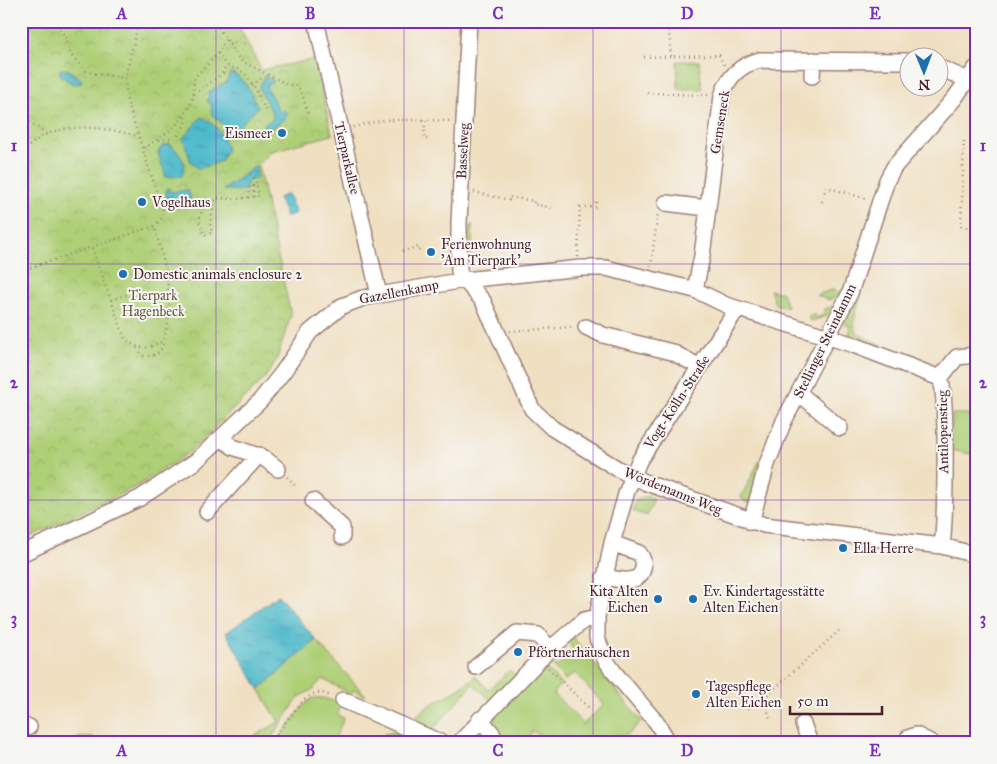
<svg xmlns="http://www.w3.org/2000/svg" width="997" height="764" font-family="'IM FELL Great Primer',serif">
	<style>
		.grass { fill: #aecf76; stroke: #7c7750 }
		.forest { fill: url(#forest-crowns); stroke: #6a6849 }
		.park { fill: url(#park-crowns); stroke: #7c7750 }
		.water { fill: url(#water-ripples); stroke: #4c6c7b }
		.lines { fill: none; stroke-linecap: round; stroke-linejoin: round }
		.minor-casing { stroke: #9d8076; stroke-width: 18 }
		.path { stroke: #9d8076; stroke-width: 2.5; stroke-dasharray: 1 4; stroke-linecap: butt }
		.minor { stroke: #fff; stroke-width: 15 }
		.grid { fill: none; stroke: #7b2cbf; stroke-width: 1; stroke-opacity: 0.55 }
		.poi-dot { fill: #1f6fb2; stroke: #f6f6f2; stroke-width: 2 }
		.labels { text-anchor: middle; dominant-baseline: central; stroke-width: 4; stroke-linejoin: round; paint-order: stroke }
		.street-label { font-size: 14px; fill: #4a1f2b; stroke: #f6f6f2 }
		.poi-label { font-size: 14px; fill: #4a1f2b; stroke: #f6f6f2; text-anchor: start }
		.park-label { font-size: 14px; fill: #685442; stroke: #f6f6f2 }
		.neatline { fill: none; stroke: #7b2cbf; stroke-width: 2 }
		.grid-label { font-size: 16px; text-anchor: middle; font-weight: bold; fill: #7b2cbf }
	</style>
	<defs>
		<pattern id="forest-crowns" width="20" height="18" patternUnits="userSpaceOnUse" patternTransform="scale(1.25)"><rect width="20" height="18" fill="#8ab267"/><path d="M2 6a3 3 0 1 1 6 0M12 15a3 3 0 1 1 6 0" fill="none" stroke="#739055"/></pattern>
		<pattern id="park-crowns" width="20" height="18" patternUnits="userSpaceOnUse" patternTransform="scale(1.25)"><rect width="20" height="18" fill="#aecf76"/><path d="M2 6a3 3 0 1 1 6 0M12 15a3 3 0 1 1 6 0" fill="none" stroke="#97b166"/></pattern>
		<pattern id="water-ripples" width="26" height="14" patternUnits="userSpaceOnUse" patternTransform="scale(1.25)"><rect width="26" height="14" fill="#4fbacb"/><path d="M2 4q2-2 4 0t4 0M15 11q2-2 4 0t4 0" fill="none" stroke="#4497a5"/></pattern>
	</defs>
	<rect width="100%" height="100%" fill="#f6f6f2"/>
	<filter id="ink" filterUnits="userSpaceOnUse"><feTurbulence type="fractalNoise" baseFrequency=".02" numOctaves="2"/><feDisplacementMap in="SourceGraphic" scale="10" xChannelSelector="R" yChannelSelector="G"/><feConvolveMatrix kernelMatrix="1 2 1 2 8 2 1 2 1" color-interpolation-filters="sRGB"/></filter>
	<filter id="wash" filterUnits="userSpaceOnUse"><feTurbulence type="fractalNoise" baseFrequency=".0096" numOctaves="4" result="noise"/><feDisplacementMap in="SourceGraphic" scale="20" xChannelSelector="R" yChannelSelector="G"/><feGaussianBlur stdDeviation="1.12" result="paint"/><feColorMatrix in="noise" values="0 0 0 0 0 0 0 0 0 0 0 0 0 0 0 0 0 1.4 0 .05"/><feComposite in="paint" operator="in"/></filter>
	<g filter="url(#wash)">
		<rect width="100%" height="100%" fill="#f0e0c2"/>
		<path class="grass" d="M472 224V244L470 246V256L467 258 468 234Z
			M770 290 782 293 787 307 775 304Z
			M831 290 843 293 829 300 816 295Z
			M856 297 860 298C851 330 848 332 881 344L880 348 851 337 848 333 851 332 848 324 845 325V317Z
			M833 306C832 316 819 319 810 321L808 316 814 314 817 318 825 314 823 310Z
			M952 414H976V455L951 450Z
			M760 460 762 461 751 503 743 500 741 497Z
			M647 496 654 499 647 516 633 511 636 500Z
			M573 637 641 721 629 734 593 738V743H571L566 734 553 742 532 731 526 743H504L491 720 529 678 537 674 545 667 561 684 553 693 583 724 604 705 575 673 565 680 548 663 551 661 557 667 575 651 568 642Z
			M316 640 366 696 353 690 349 699 345 697 347 692 323 679 312 690 299 697 268 743H242L279 722 259 689Z
			M510 670 515 675 491 700 473 684 428 735 410 726C422 700 457 698 475 675L488 690Z
			M313 698H324L342 704 337 715 344 718 333 743H275L306 703Z
			M402 731 433 743H378L384 734Z
			M477 734 485 736 491 743H467Z"/>
		<path class="forest" d="M82 737H93L95 743H67Z"/>
		<path class="park" d="M21 21H236L261 70 315 59 332 135 272 151 258 165 291 315 277 359 265 378 192 450 139 485 21 541Z
			M677 61H699L702 89H678Z"/>
		<path class="water" d="M60 69 69 70 82 80 81 83 74 84 60 76Z
			M231 72C246 80 251 93 258 107L232 133 211 114 212 104 207 102 210 91 226 82Z
			M265 76 274 81 266 86 280 113 284 110 288 113C284 122 272 128 263 131L264 124 273 119V115L259 88Z
			M201 117C215 122 223 135 227 149L221 161 199 169 191 162 183 138Z
			M170 144C180 153 188 162 182 176L166 177 158 153 162 146Z
			M256 166 257 178 248 181 245 190H223Z
			M169 188 170 192 188 190 191 199 189 202 180 203 178 198 172 197V209L167 202 166 189Z
			M288 194 296 213 286 217 278 198Z
			M278 595 316 640 259 689 226 633Z"/>
	</g>
	<g filter="url(#ink)">
		<g class="lines">
			<g class="minor-casing">
				<path id="minor" d="M316 21 379 295
					M469 21 459 222V271L461 276 483 301 532 409 552 428 618 469 647 483 764 525 942 546 976 555
					M940 68 968 80
					M812 76 813 60
					M666 203 707 208
					M695 290 702 256 722 96C728 76 740 65 760 60L910 61
					M586 327 603 335 672 352 700 367
					M940 378 957 357 976 355
					M799 393 840 428
					M222 439 233 447 264 458 278 469
					M313 501 342 527V537
					M207 512 259 455
					M751 522 767 464 784 421 850 293 887 180 894 167 954 99 976 68
					M21 554 140 498 196 461 260 401 283 372 310 332 342 306 363 298 464 280 581 268H606L695 290 726 305 851 344 940 378C948 393 945 524 942 546
					M604 577C612 578 621 581 629 580 644 579 647 563 639 553L612 543
					M476 667 517 633 538 635 550 649
					M343 700 442 743
					M480 719 492 733 496 743
					M803 724 810 743
					M21 730 29 727
					M459 743 550 649 584 620 597 617
					M669 743 657 723 614 672 605 659 597 638V617L612 543 627 491 639 461 737 309
					M905 743 908 738 916 735 932 743"/>
			</g>
			<path class="path" d="M54 21 65 36 71 55 87 72 125 78 139 21
				M657 21 669 31 671 56
				M227 40 240 60 286 84 297 86 302 94 308 113
				M229 44 237 42 247 44
				M218 53 226 66
				M644 57 719 55 724 65
				M252 85 262 78
				M647 93 710 95
				M194 94 223 73 226 66C249 67 256 92 266 110
				M21 116 46 134
				M21 123 30 121
				M353 127 384 120H425
				M427 139H424L425 120 452 121
				M159 140 176 138 185 125V116
				M964 141 961 226 967 227
				M144 148C164 136 187 120 193 97 194 90 193 83 195 77L218 53 226 39 213 21
				M21 152C29 147 38 137 47 134 76 122 109 129 138 136
				M474 192 509 200V197L534 201 533 204 553 208
				M206 198 199 220 204 235 212 233 210 223 216 198 236 199 259 196 255 179 248 172
				M248 198 250 186H253L254 197
				M822 202 826 187 867 199
				M92 248 125 339C141 351 146 349 163 341 176 303 165 263 154 226
				M402 251 419 247V252
				M578 257 580 207H596V202
				M651 266 658 212
				M21 271 154 226 161 219 163 211 127 101 125 78
				M111 300 128 294
				M510 331 575 327
				M137 348 143 356C154 357 163 353 163 341
				M287 477 296 487
				M548 668 591 710
				M765 697 770 721
				M747 709 765 697 841 629
				M271 743C281 730 301 695 317 693 322 692 327 695 332 696"/>
			<use href="#minor" class="minor"/>
		</g>
	</g>
	<path class="grid" d="M216 21V743M404 21V743M593 21V743M781 21V743M21 264H976M21 500H976"/>
	<g class="poi-dot">
		<circle cx="282" cy="133" r="5"/>
		<circle cx="142" cy="202" r="5"/>
		<circle cx="431" cy="252" r="5"/>
		<circle cx="123" cy="274" r="5"/>
		<circle cx="843" cy="548" r="5"/>
		<circle cx="658" cy="599" r="5"/>
		<circle cx="693" cy="599" r="5"/>
		<circle cx="518" cy="652" r="5"/>
		<circle cx="696" cy="694" r="5"/>
	</g>
	<g class="labels">
		<g class="street-label">
			<text transform="translate(720 122) rotate(-81)">Gemseneck</text>
			<text transform="translate(463 151) rotate(-87)">Basselweg</text>
			<text transform="translate(347 158) rotate(77)">Tierparkallee</text>
			<text transform="translate(399 292) rotate(-11)">Gazellenkamp</text>
			<text transform="translate(825 341) rotate(-64)">Stellinger Steindamm</text>
			<text transform="translate(677 402) rotate(-57)">Vogt-Kölln-Straße</text>
			<text transform="translate(943 432) rotate(-91)">Antilopenstieg</text>
			<text transform="translate(673 491) rotate(22)">Wördemanns Weg</text>
		</g>
		<g class="poi-label">
			<text x="272" y="133" text-anchor="end">Eismeer</text>
			<text x="152" y="202">Vogelhaus</text>
			<text x="441" y="244">Ferienwohnung<tspan x="441" dy="16">'Am Tierpark'</tspan></text>
			<text x="133" y="274">Domestic animals enclosure 2</text>
			<text x="853" y="548">Ella Herre</text>
			<text x="648" y="591" text-anchor="end">Kita Alten<tspan x="648" dy="16">Eichen</tspan></text>
			<text x="703" y="591">Ev. Kindertagesstätte<tspan x="703" dy="16">Alten Eichen</tspan></text>
			<text x="528" y="652">Pförtnerhäuschen</text>
			<text x="706" y="686">Tagespflege<tspan x="706" dy="16">Alten Eichen</tspan></text>
		</g>
		<g class="park-label">
			<text x="153" y="295">Tierpark<tspan x="153" dy="16">Hagenbeck</tspan></text>
		</g>
	</g>
	<rect width="997" height="764" fill="none" stroke="#f6f6f2" stroke-width="55"/>
	<g transform="translate(924 72) rotate(179)"><circle r="24" fill="#f6f6f2" stroke="#b1a0a2"/>
	<path d="M0-4L9 19L0 12L-9 19Z" fill="#1f6fb2"/>
	<text y="-8" font-size="14" font-weight="bold" text-anchor="middle" fill="#4a1f2b">N</text>
	</g>
	<path d="M790 706v8h92v-8" fill="none" stroke="#4a1f2b" stroke-width="2.5"/>
	<text x="797" y="706" font-size="15" fill="#4a1f2b" stroke="#f6f6f2" stroke-width="4" paint-order="stroke">50 m</text>
	<rect x="28" y="28" width="942" height="708" class="neatline"/>
	<g class="grid-label">
		<text x="122" y="19">A</text>
		<text x="310" y="19">B</text>
		<text x="498" y="19">C</text>
		<text x="687" y="19">D</text>
		<text x="875" y="19">E</text>
		<text x="14" y="151">1</text>
		<text x="983" y="151">1</text>
		<text x="14" y="388">2</text>
		<text x="983" y="388">2</text>
		<text x="14" y="624">3</text>
		<text x="983" y="624">3</text>
		<text x="122" y="756">A</text>
		<text x="310" y="756">B</text>
		<text x="498" y="756">C</text>
		<text x="687" y="756">D</text>
		<text x="875" y="756">E</text>
	</g>
</svg>
